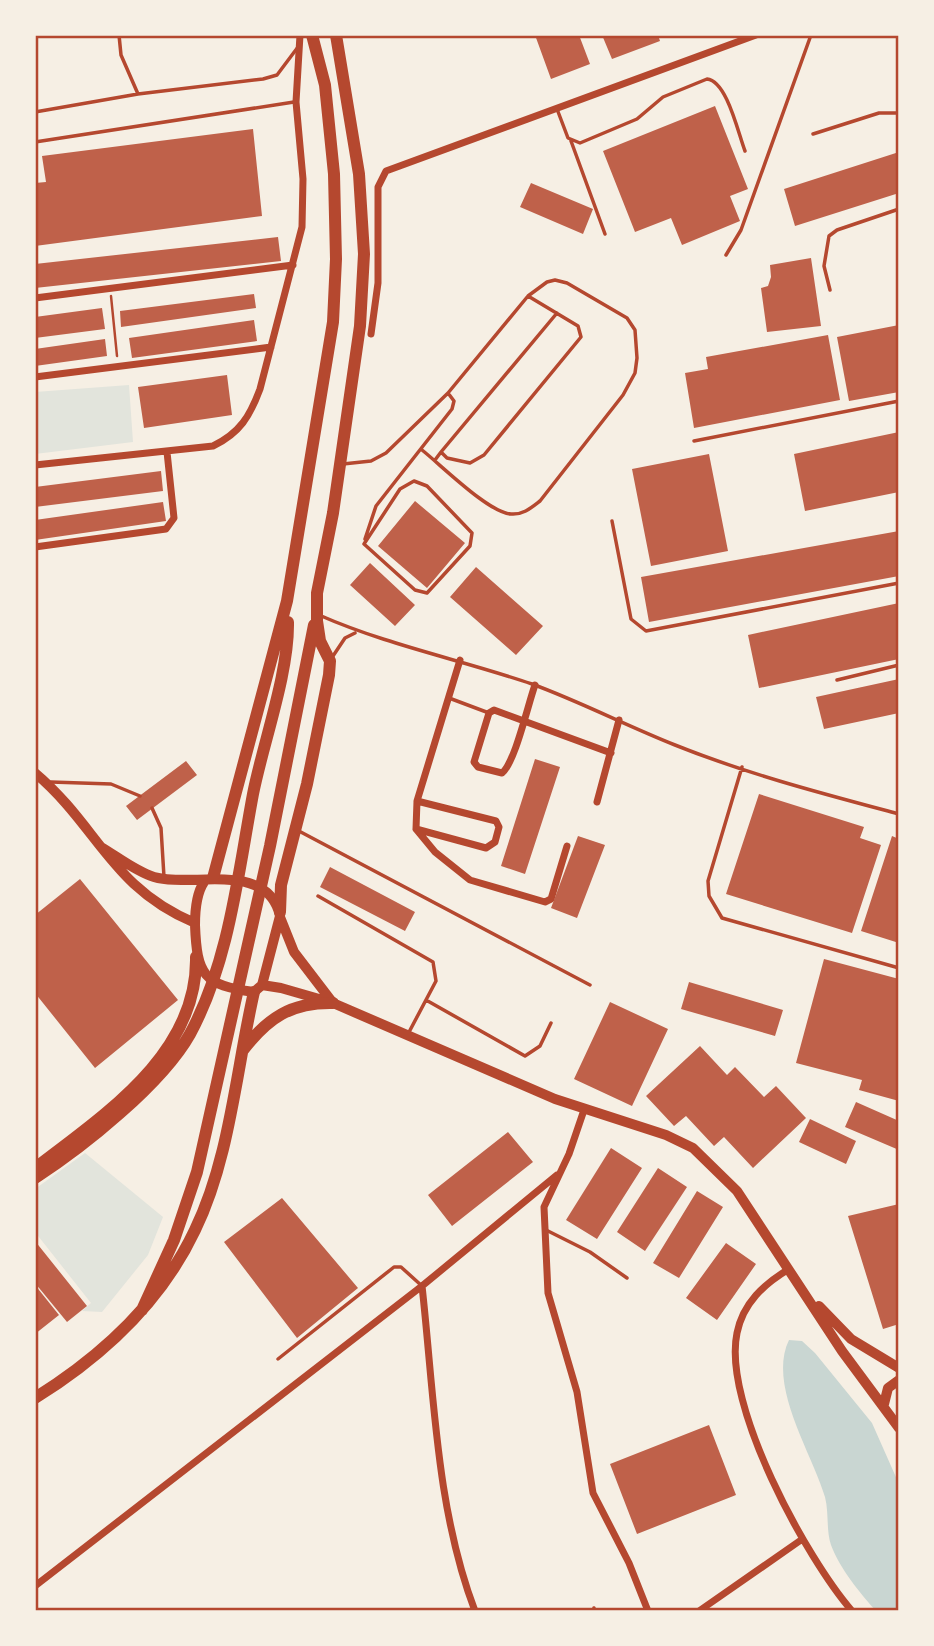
<svg xmlns="http://www.w3.org/2000/svg" width="934" height="1646" font-family="'Noto Sans',sans-serif">
	<style>
		.green { fill: #e2e4dc }
		.water { fill: #c9d6d2 }
		.building { fill: #bf614a }
		.lines { fill: none; stroke-linecap: round; stroke-linejoin: round }
		.path { stroke: #b5482f; stroke-width: 2.5 }
		.service { stroke: #b5482f; stroke-width: 3.5 }
		.minor { stroke: #b5482f; stroke-width: 7 }
		.secondary { stroke: #b5482f; stroke-width: 10 }
		.primary { stroke: #b5482f; stroke-width: 12 }
		.neatline { fill: none; stroke: #b5482f; stroke-width: 2.5 }
	</style>
	<rect width="100%" height="100%" fill="#f6efe4"/>
	<path class="green" d="M129 385 133 442 35 454V392Z
		M85 1153 163 1217 148 1255 102 1312 82 1311 91 1303 35 1232V1189Z"/>
	<path class="water" d="M789 1340 802 1341 815 1353 872 1423 899 1484V1611H876C860 1593 840 1569 831 1545 826 1530 829 1512 825 1497 812 1453 767 1385 789 1340Z"/>
	<path class="building" d="M535 35H579L590 64 551 79Z
		M602 35H658L660 41 612 59Z
		M715 106 748 189 730 196 740 221 682 245 671 218 635 232 603 151Z
		M253 129 262 216 35 246V183L46 182 42 156Z
		M899 152V193L795 226 784 189Z
		M531 183 593 209 583 234 520 207Z
		M278 237 281 261 35 288V264Z
		M811 258 821 326 767 332 761 288 768 286 771 277 770 265Z
		M254 294 256 308 121 327 120 311Z
		M102 308 105 329 35 338V317Z
		M254 320 257 341 132 358 129 338Z
		M899 325V392L849 401 837 337Z
		M828 335 840 400 694 428 685 373 708 369 706 357Z
		M105 339 107 356 35 366V349Z
		M227 375 232 415 144 428 138 387Z
		M899 432V492L805 511 794 454Z
		M709 454 728 551 651 566 632 469Z
		M161 471 163 491 35 507V487Z
		M415 501 465 543 427 588 378 546Z
		M163 502 166 521 35 540V520Z
		M899 531V576L649 622 641 577Z
		M370 563 415 605 395 626 350 585Z
		M476 567 543 626 516 655 450 597Z
		M899 603V659L759 688 748 635Z
		M899 679V713L824 729 816 697Z
		M535 759 560 767 525 874 501 866Z
		M186 761 197 775 137 820 126 806Z
		M759 794 864 827 860 838 881 845 852 933 726 894Z
		M578 836 605 845 577 918 551 908Z
		M892 836 899 839V943L861 931Z
		M330 867 415 912 405 931 320 887Z
		M80 879 178 1000 95 1068 35 993V915Z
		M824 959 899 979V1101L859 1090 862 1080 796 1063Z
		M689 982 783 1010 775 1036 681 1009Z
		M610 1002 668 1029 632 1106 574 1079Z
		M700 1046 727 1075 735 1067 764 1097 776 1086 806 1118 753 1168 724 1137 714 1146 686 1116 674 1126 646 1096Z
		M856 1102 899 1121V1150L845 1127Z
		M810 1119 856 1141 846 1164 799 1142Z
		M508 1132 533 1162 452 1226 428 1195Z
		M611 1148 642 1168 597 1239 566 1220Z
		M658 1168 687 1187 645 1251 617 1232Z
		M697 1191 723 1207 679 1278 653 1263Z
		M282 1198 358 1288 297 1338 224 1242Z
		M899 1204V1324L883 1329 848 1216Z
		M35 1241 87 1306 67 1322 35 1283Z
		M726 1243 756 1264 717 1320 686 1298Z
		M35 1285 59 1315 35 1334Z
		M709 1425 736 1495 637 1534 610 1464Z"/>
	<g class="lines">
		<path class="path" d="M111 296 117 356"/>
		<path class="service" d="M119 35 121 55 138 94 263 79 277 75 298 47
			M557 109 568 138 580 143 637 119 663 97 707 79C727 81 738 133 745 151
			M35 112 138 94
			M813 134 879 113H899
			M571 141 605 234
			M35 142 294 102
			M726 255 741 230 811 35
			M830 290 824 266 829 236 837 230 899 209
			M694 441 899 401
			M441 452 557 313
			M435 460 441 452 447 458 470 463 484 455 581 337 578 326 528 296
			M343 464 371 461 386 453 448 393 528 296 547 282 555 280 567 283 627 318 635 330 637 358 635 373 623 395 540 501C531 508 523 515 511 514 489 513 441 465 422 450
			M414 481 427 486 472 533 470 546 427 593 415 590 364 544 400 489Z
			M612 521 631 619 646 631 899 583
			M365 539 376 506 452 409 454 401 448 393
			M319 615C387 645 462 660 532 684 581 702 627 726 675 745 747 774 824 794 899 814
			M333 656 345 638 355 633
			M837 680 899 665
			M449 698 489 713
			M742 767 708 881 709 896 722 918 899 968
			M51 782 111 784 140 796
			M152 808 161 828 164 877
			M297 830 590 985
			M318 896 433 962 436 981 408 1034
			M426 1000 525 1056 540 1046 551 1023
			M546 1230 590 1252 627 1278
			M278 1359 394 1267H401L422 1286
			M594 1608 595 1611"/>
		<path class="minor" d="M35 298 293 265
			M371 334 378 283V187L386 171 756 35
			M35 377 271 347
			M35 465 213 446C240 433 250 416 260 389L302 227 303 179 296 102 300 35
			M35 547 166 529 174 518 167 452
			M460 660 417 801 416 829 435 852 470 880 545 902 551 899 567 846
			M535 685C528 704 515 763 502 773L478 767 474 762 489 713 494 710 611 753
			M597 802 619 720
			M416 829 486 848 495 842 499 827 496 821 417 801
			M584 1110 569 1154 544 1207 548 1293 577 1392 593 1493 629 1563 648 1611
			M789 1269C764 1284 743 1303 737 1333 722 1404 806 1558 852 1611
			M422 1286C434 1393 436 1509 475 1611
			M35 1586 422 1286 557 1175
			M699 1611 801 1540"/>
		<path class="secondary" d="M35 773C98 826 111 888 195 923
			M101 847C118 857 135 871 154 877 191 888 268 860 280 916L262 985 254 992C203 985 197 975 195 925 195 910 196 894 204 882
			M280 917 294 952 333 1003
			M262 985 281 988 333 1003 555 1099 666 1135 693 1148 737 1191 842 1351 899 1428
			M819 1306 851 1339 899 1368
			M884 1404 888 1388 899 1380"/>
		<path class="primary" d="M213 878 287 601 333 322 336 259 334 174 325 85 312 35
			M280 912 281 885 307 784 329 675 330 661 320 641 317 621V593L333 513 360 326 364 254 359 174 336 35
			M243 1050C268 1018 291 1002 333 1003
			M38 1166C107 1113 198 1053 196 957
			M35 1178C83 1147 162 1084 190 1034 229 962 238 874 253 794 263 743 289 673 288 622
			M142 1310 174 1240 197 1172 270 846 314 625
			M35 1398C101 1357 161 1302 195 1230 230 1158 236 1070 254 992"/>
	</g>
	<rect width="934" height="1646" fill="none" stroke="#f6efe4" stroke-width="74"/>
	<rect x="37" y="37" width="860" height="1572" class="neatline"/>
</svg>
